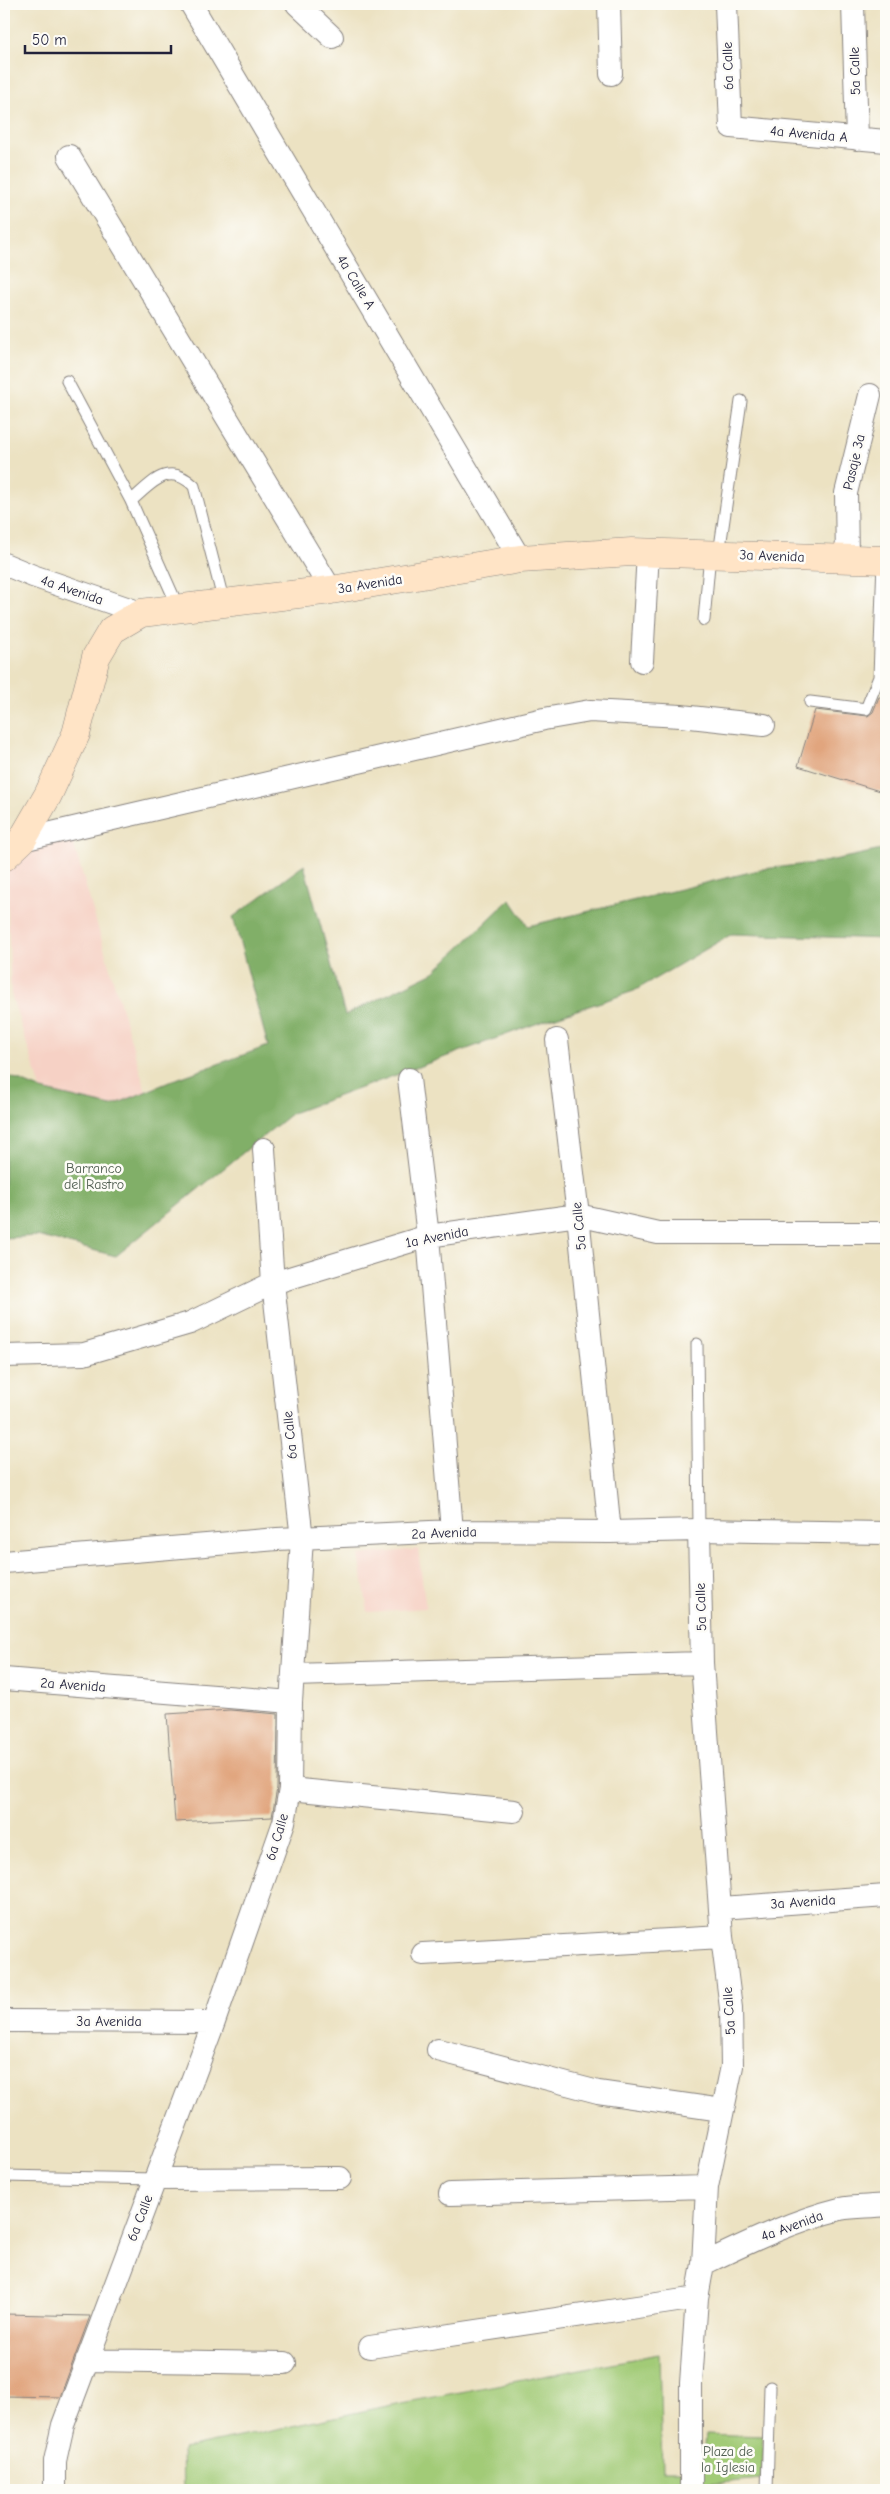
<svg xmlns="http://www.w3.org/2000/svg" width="890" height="2494" font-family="'Comic Neue',sans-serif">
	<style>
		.built { fill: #f6d1c5 }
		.green { fill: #a2cb77; stroke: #627659 }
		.forest { fill: #81af68; stroke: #526852 }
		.building { fill: #e1a57e }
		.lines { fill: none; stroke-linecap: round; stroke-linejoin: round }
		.service-casing { stroke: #87827e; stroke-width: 13 }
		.minor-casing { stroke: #87827e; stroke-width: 24 }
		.secondary-casing { stroke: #87827e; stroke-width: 29 }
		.service { stroke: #fff; stroke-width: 11 }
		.minor { stroke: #fff; stroke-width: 22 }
		.secondary { stroke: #ffe4c6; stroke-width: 28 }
		.labels { text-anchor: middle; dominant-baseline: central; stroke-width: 5; stroke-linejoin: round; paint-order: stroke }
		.street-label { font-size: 14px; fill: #22223b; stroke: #fdfcf7 }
		.park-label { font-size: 14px; fill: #4f5d50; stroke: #fdfcf7 }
	</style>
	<rect width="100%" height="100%" fill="#fdfcf7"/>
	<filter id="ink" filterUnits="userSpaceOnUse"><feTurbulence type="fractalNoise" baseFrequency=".02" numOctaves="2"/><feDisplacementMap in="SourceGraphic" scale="10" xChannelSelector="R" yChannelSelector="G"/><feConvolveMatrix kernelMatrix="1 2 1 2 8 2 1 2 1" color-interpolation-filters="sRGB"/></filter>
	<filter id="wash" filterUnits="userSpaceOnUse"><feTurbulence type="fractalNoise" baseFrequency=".0096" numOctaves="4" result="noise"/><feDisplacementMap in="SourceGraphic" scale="20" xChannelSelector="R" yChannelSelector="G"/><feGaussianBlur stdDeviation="1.12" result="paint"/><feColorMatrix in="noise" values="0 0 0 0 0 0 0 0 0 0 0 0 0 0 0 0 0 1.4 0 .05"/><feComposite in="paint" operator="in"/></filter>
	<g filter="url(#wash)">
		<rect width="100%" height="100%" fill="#ece2c2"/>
		<path class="built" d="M70 832 164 1153 73 1189 11 994 6 855Z
			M418 1549 426 1608 368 1612 359 1555Z"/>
		<path class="green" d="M659 2354 662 2471H681L680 2490H183L182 2449 397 2404Z
			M705 2434 763 2436 761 2479 701 2485Z"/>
		<path class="forest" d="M886 849V939L732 934 634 991 541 1022 292 1113 116 1256 37 1236 4 1238V1074L42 1090 111 1106 179 1078 268 1046 233 917 304 865 345 1015 434 972 510 899 528 926 763 869 824 862Z"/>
		<g id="blocks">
			<path class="building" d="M879 697H886V793L798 766 815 710 868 716 873 712Z
				M230 1710 278 1714 277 1788 272 1817 175 1822 167 1714Z
				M4 2314 90 2316 60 2397 4 2396Z"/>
		</g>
	</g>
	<g filter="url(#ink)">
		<use href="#blocks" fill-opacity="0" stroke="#87827e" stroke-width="1"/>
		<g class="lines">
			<g class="service-casing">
				<path id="service" d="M67 381 131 501
					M719 554 741 401
					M179 609 131 501C152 483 168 461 194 486L224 603
					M704 620 710 554
					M810 702 866 709 879 677 883 560
					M697 1344 699 1530
					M4 2176 155 2179
					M767 2490 770 2387"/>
			</g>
			<g class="minor-casing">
				<path id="minor" d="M191 4 520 559
					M297 4 332 37
					M609 4 611 74
					M726 4 731 127 886 141
					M853 4 857 139
					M69 156 331 590
					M847 559 846 493 870 395
					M4 564 33 576 141 613
					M642 661 648 552
					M22 840 544 719 590 711 681 716 764 725
					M557 1040 578 1215 610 1532
					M409 1079 428 1236 452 1531
					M4 1356 84 1354 190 1323 273 1283 428 1236 578 1215 658 1233H886
					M4 1562 277 1539 452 1531 610 1532 699 1530 886 1533
					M293 1675 702 1663
					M4 1679 291 1702
					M290 1789 514 1811
					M721 1908 886 1896
					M423 1954 722 1937
					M4 2021 214 2022
					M438 2050 598 2092 722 2110
					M155 2179 340 2178
					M450 2194 707 2187
					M703 2264C747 2243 792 2221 840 2209 855 2206 871 2207 886 2205
					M370 2347 697 2298
					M87 2360 285 2363
					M55 2490V2461L63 2425 214 2022 284 1822 290 1789 291 1702 302 1539 273 1283 264 1149
					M691 2490V2383L697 2298 703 2264 707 2187 732 2066 731 2008 722 1937 702 1663 699 1530"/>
			</g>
			<g class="secondary-casing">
				<path id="secondary" d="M4 857 22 840 48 795 76 734 96 657 112 630 141 613 331 590 520 559 632 552 886 560"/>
			</g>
			<use href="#service" class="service"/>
			<use href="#minor" class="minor"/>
			<use href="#secondary" class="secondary"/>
		</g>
	</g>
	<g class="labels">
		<g class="street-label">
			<text transform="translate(728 66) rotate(-92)">6a Calle</text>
			<text transform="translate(855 71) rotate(-92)">5a Calle</text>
			<text transform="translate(809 134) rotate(5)">4a Avenida A</text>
			<text transform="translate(356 282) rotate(59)">4a Calle A</text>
			<text transform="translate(854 462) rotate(-77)">Pasaje 3a</text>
			<text transform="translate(772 556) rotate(2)">3a Avenida</text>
			<text transform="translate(370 584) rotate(-9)">3a Avenida</text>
			<text transform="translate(72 590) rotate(19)">4a Avenida</text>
			<text transform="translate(579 1226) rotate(-96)">5a Calle</text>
			<text transform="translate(437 1237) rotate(-11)">1a Avenida</text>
			<text transform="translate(290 1435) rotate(-96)">6a Calle</text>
			<text transform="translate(444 1533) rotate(-2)">2a Avenida</text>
			<text transform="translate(701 1607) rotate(-92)">5a Calle</text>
			<text transform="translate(73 1685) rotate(4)">2a Avenida</text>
			<text transform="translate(277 1837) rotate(-73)">6a Calle</text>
			<text transform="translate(803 1902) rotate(-4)">3a Avenida</text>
			<text transform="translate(729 2011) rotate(-94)">5a Calle</text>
			<text x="109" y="2021">3a Avenida</text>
			<text transform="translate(140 2218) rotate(-69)">6a Calle</text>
			<text transform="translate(792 2226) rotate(-20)">4a Avenida</text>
		</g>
		<g class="park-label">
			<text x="94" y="1168">Barranco<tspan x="94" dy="16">del Rastro</tspan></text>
			<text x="728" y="2451">Plaza de<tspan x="728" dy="16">la Iglesia</tspan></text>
		</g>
	</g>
	<rect width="890" height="2494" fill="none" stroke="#fdfcf7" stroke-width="20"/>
	<path d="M25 45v8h146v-8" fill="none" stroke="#22223b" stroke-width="2.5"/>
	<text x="32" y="45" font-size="15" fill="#22223b" stroke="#fdfcf7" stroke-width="4" paint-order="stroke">50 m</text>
</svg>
